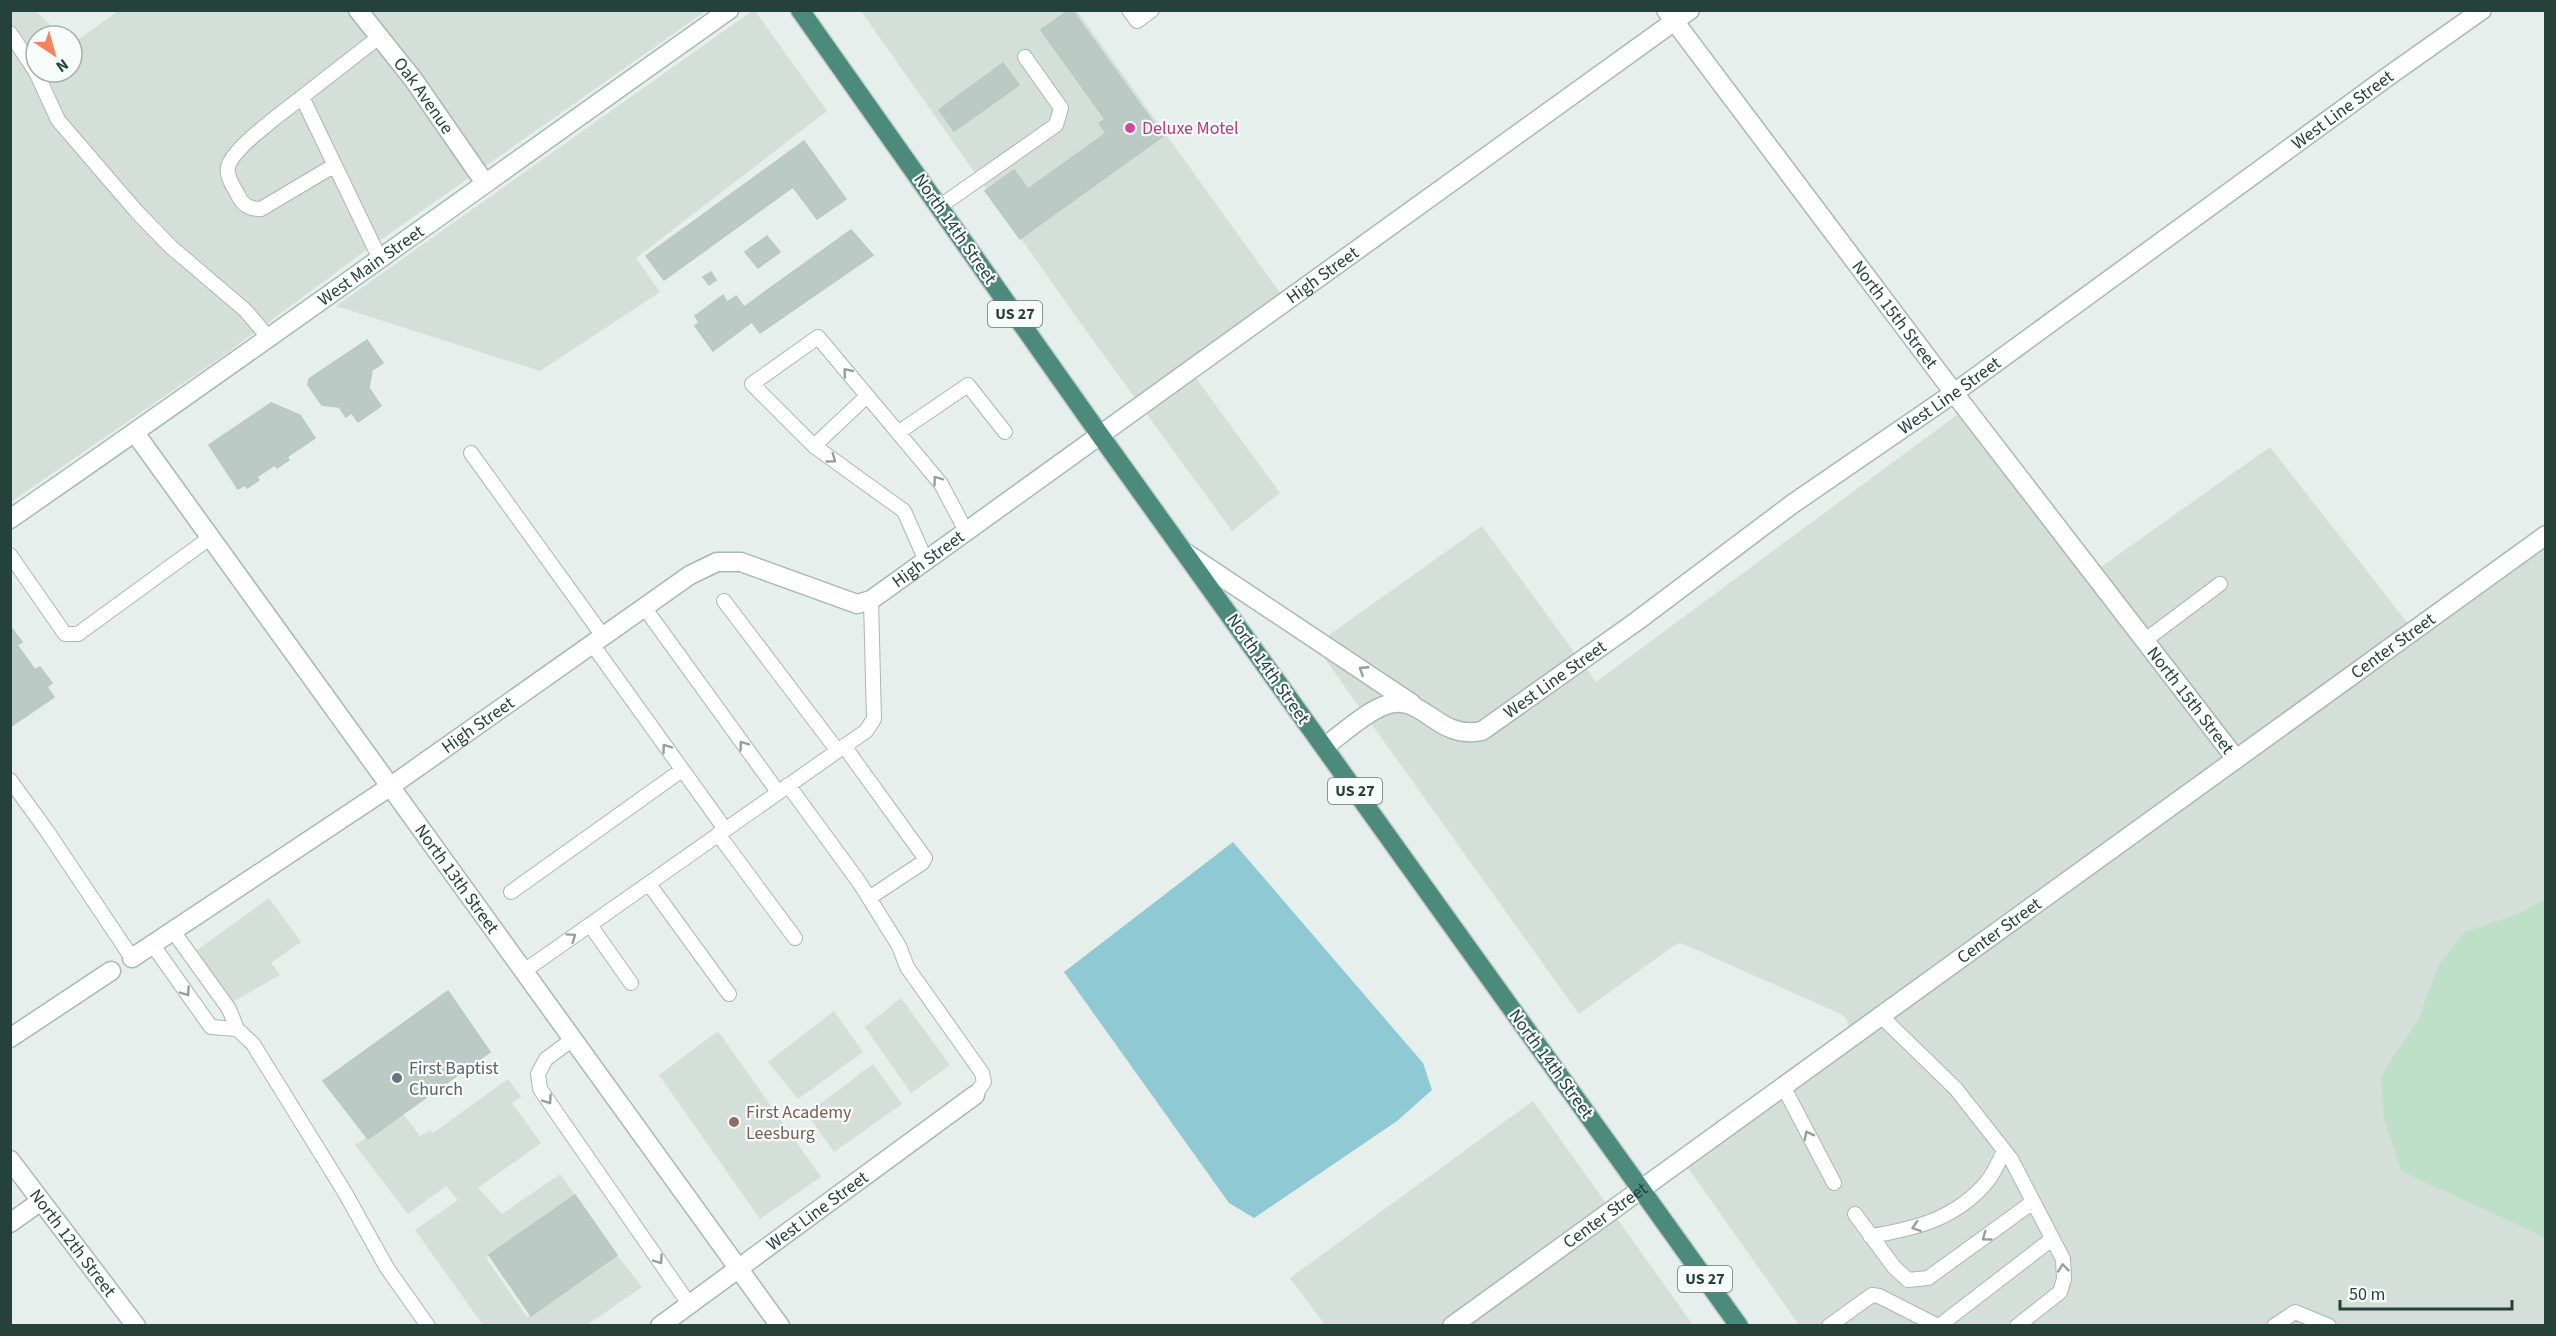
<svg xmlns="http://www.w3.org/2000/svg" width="2556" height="1336" font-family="'Source Sans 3',sans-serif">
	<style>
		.built { fill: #d4dfda }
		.green { fill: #bfe0c8 }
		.water { fill: #8ec9d4 }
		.building { fill: #bbcac4; stroke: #b8c9c2; stroke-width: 1.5 }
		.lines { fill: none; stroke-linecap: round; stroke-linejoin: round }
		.service-casing { stroke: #a8b8b2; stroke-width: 16 }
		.minor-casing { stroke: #a8b8b2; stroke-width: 21 }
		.secondary-casing { stroke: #a4bbb3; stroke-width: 21 }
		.trunk-casing { stroke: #c2cac8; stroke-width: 21 }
		.service { stroke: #fff; stroke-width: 14 }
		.minor { stroke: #fff; stroke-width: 18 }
		.secondary { stroke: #fff; stroke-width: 18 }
		.trunk { stroke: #4c8a7c; stroke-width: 18 }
		.oneway { stroke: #92a09c }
		.hotel-dot { fill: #d1479c; stroke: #f7fbf9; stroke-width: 2 }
		.worship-dot { fill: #6b7280; stroke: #f7fbf9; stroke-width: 2 }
		.education-dot { fill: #8d6e63; stroke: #f7fbf9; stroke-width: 2 }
		.labels { text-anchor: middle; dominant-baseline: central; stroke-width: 4.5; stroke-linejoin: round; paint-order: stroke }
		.shield { fill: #f7fbf9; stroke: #637a73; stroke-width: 1.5 }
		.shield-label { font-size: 16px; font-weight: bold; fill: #24423a }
		.street-label { font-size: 18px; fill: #24423a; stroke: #f7fbf9 }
		.hotel-label { font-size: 18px; fill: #b23c85; stroke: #f7fbf9; text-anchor: start }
		.worship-label { font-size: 18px; fill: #5b616d; stroke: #f7fbf9; text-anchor: start }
		.education-label { font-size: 18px; fill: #785e54; stroke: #f7fbf9; text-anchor: start }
	</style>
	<rect width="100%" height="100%" fill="#e6efeb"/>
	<path class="built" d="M11 11H36L61 36H36V72H72V44L118 11H706L372 246 220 358 11 502Z
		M752 11H755L827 111 636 258 660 292 540 371 336 306Z
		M861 11H1077L1286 301 1190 370 1280 493 1232 531 1079 321Z
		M1973 403 2098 569 2270 447 2413 630 2546 545 2545 899 2519 913 2464 932 2438 965 2418 1020 2393 1056 2402 1172 2545 1238V1325H1799L1676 1151 1682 1150 1848 1029 1847 1019 1841 1014 1681 943 1675 945 1579 1014 1315 645 1482 526 1596 682Z
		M269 898 301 942 271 963 280 975 229 1004 190 955Z
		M901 998 950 1065 911 1093 865 1027Z
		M834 1011 863 1052 798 1099 768 1062Z
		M718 1031 821 1177 760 1219 659 1075Z
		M873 1064 902 1104 834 1152 807 1114Z
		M508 1079 521 1097 512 1103 541 1143 472 1192 478 1188 502 1214 560 1174 575 1195 486 1258 527 1317 617 1255 642 1287 587 1325H483L415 1230 458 1200 446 1186 408 1214 355 1145 403 1114 420 1136 430 1130 433 1133Z
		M1533 1101 1693 1325H1325L1290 1278Z"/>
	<path class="green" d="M2545 899V1238L2402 1172 2384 1120 2381 1078 2393 1056 2418 1020 2438 965 2464 932 2519 913Z"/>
	<path class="water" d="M1233 842 1423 1063 1432 1090 1397 1121 1254 1218 1229 1203 1064 972Z"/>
	<path class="building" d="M1069 10H1072L1163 136 1020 239 985 191 1014 170 1028 189 1106 133 1099 123 1105 119 1041 30Z
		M1003 63 1019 85 954 131 939 110Z
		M804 141 846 199 817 219 793 187 664 280 646 256Z
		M851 230 873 255 760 333 752 322 713 351 695 326 699 322 695 316 723 295 727 302 736 296 744 307Z
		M767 236 780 252 758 268 745 252Z
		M711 272 716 280 709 285 703 277Z
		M367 340 383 363 372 370 369 388 381 406 358 422 352 413 346 417 339 407 322 405 308 385 309 379Z
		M271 403 300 415 315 438 287 457 289 460 277 468 275 465 257 477 259 480 247 488 245 485 238 489 209 445Z
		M10 626 22 642 17 645 35 670 40 667 52 683 47 687 54 697 10 727Z
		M448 991 490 1052 368 1139 323 1081Z
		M575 1195 617 1255 531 1316 489 1255Z"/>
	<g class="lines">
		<g class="service-casing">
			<path id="service" d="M1129 10 1137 21 1152 10
				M10 33 36 72
				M379 37 302 97 379 257
				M36 72 58 120 137 212 171 247 245 310 269 338
				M302 97C285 111 232 148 228 167 226 176 233 186 237 193 242 205 249 209 261 209L335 165
				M939 207 1056 125 1061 108 1025 57
				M899 432 968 385 1005 432
				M814 446 867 396
				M471 453 603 636
				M10 555 65 634H78L211 537
				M926 561 904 511 814 446 752 384 818 337 941 484 966 531
				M724 601 837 750
				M644 607 778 792
				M2144 641 2220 584
				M592 644 725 829
				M844 746 925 858 922 863 869 898
				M10 780 47 831 132 958
				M788 785 859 882 899 946 907 967 982 1073 984 1082 975 1095
				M718 834 795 938
				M649 884 729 994
				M511 892 682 770
				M590 925 631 983
				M173 931 229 1009 237 1029 253 1044 344 1191 387 1268 428 1326
				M152 944 211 1027 237 1029
				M524 971 866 731 874 719 871 600
				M1881 1016 1956 1089 2011 1159 2063 1259 2064 1279 2060 1292 2017 1326
				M573 1039 546 1059 538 1074 540 1089 689 1304
				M1783 1086 1834 1183
				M1855 1214 1894 1267 1908 1280 1928 1278 2033 1202
				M1870 1236C1915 1229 1955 1219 1986 1183 1994 1174 1999 1161 2004 1151
				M1829 1326 1872 1295 1879 1296 1938 1326
				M1939 1326 2052 1239
				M2274 1326 2295 1312 2329 1326"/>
		</g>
		<g class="minor-casing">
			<g id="minor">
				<path id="s1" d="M358 10 413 79 485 183"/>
				<path id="s2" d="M1666 10 1954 393 2236 759"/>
				<path id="s3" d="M135 433 780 1326"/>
				<path d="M1186 553 1411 703"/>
				<path id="s4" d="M1324 747C1341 735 1369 709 1389 704 1425 695 1436 740 1482 731L1637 621 1791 505 1954 393 2390 75 2482 10"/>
				<path id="s5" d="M132 958 391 786 690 575 717 562H741L857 604 871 600 1690 10"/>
				<path d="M10 1038 111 971"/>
				<path id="s6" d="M10 1160 136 1326"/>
				<path d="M10 1223 41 1201"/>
				<path id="s7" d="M660 1326 975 1095"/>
				<path id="s8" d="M1452 1326 2546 535"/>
			</g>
		</g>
		<g class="secondary-casing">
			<g id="secondary">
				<path id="s9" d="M10 519C252 352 489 180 729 10"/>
			</g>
		</g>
		<g class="trunk-casing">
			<path id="trunk" d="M800 10 1100 435 1739 1326"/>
		</g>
		<use href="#service" class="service"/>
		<use href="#minor" class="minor"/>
		<use href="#secondary" class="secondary"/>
		<use href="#trunk" class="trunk"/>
	</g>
	<defs><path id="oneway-chevron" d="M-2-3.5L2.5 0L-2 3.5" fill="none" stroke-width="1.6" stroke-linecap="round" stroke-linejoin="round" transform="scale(1.5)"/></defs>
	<g class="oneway">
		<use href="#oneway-chevron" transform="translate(847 372) rotate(-129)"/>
		<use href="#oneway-chevron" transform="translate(832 459) rotate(36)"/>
		<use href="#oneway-chevron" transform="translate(937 480) rotate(-126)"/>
		<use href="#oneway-chevron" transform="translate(1363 670) rotate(-147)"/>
		<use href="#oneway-chevron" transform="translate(743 745) rotate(-126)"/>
		<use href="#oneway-chevron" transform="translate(666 748) rotate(-126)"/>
		<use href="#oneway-chevron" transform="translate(572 937) rotate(-35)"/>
		<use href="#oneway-chevron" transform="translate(186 992) rotate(55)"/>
		<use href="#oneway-chevron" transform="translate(548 1100) rotate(55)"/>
		<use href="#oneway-chevron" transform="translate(1808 1135) rotate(-117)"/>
		<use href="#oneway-chevron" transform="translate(1916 1227) rotate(161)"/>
		<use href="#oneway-chevron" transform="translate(1986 1237) rotate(144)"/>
		<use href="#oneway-chevron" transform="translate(659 1260) rotate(55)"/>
		<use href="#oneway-chevron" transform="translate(2063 1268) rotate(-96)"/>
	</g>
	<circle class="hotel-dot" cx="1130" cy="128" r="6"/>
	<circle class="worship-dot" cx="397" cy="1078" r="6"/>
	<circle class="education-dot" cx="734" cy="1122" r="6"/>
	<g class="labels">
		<g class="shield">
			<rect x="988" y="301" width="54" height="26" rx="4.5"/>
			<rect x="1328" y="778" width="54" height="26" rx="4.5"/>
			<rect x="1678" y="1266" width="54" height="26" rx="4.5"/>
		</g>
		<g class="shield-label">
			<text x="1015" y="314">US 27</text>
			<text x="1355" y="791">US 27</text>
			<text x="1705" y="1279">US 27</text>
		</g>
		<g class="street-label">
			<text stroke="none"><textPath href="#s1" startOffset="108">Oak Avenue</textPath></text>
			<text stroke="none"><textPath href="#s4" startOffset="1240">West Line Street</textPath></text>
			<text transform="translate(955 229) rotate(55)">North 14th Street</text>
			<text stroke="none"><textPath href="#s9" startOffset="441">West Main Street</textPath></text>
			<text stroke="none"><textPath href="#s5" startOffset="1425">High Street</textPath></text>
			<text stroke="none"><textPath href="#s2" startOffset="381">North 15th Street</textPath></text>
			<text stroke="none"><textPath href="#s4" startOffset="754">West Line Street</textPath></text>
			<text stroke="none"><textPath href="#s5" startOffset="939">High Street</textPath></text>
			<text stroke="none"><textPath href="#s8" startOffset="1161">Center Street</textPath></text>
			<text transform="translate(1268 669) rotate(55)">North 14th Street</text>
			<text stroke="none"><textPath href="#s4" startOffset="268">West Line Street</textPath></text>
			<text stroke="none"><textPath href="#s2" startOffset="867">North 15th Street</textPath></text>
			<text stroke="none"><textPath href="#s5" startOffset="417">High Street</textPath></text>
			<text stroke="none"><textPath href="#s3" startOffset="550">North 13th Street</textPath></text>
			<text stroke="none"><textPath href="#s8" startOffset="675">Center Street</textPath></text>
			<text transform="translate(1551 1064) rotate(54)">North 14th Street</text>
			<text stroke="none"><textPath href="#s7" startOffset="195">West Line Street</textPath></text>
			<text stroke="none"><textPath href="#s8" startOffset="189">Center Street</textPath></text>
			<text stroke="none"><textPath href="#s6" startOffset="104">North 12th Street</textPath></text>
		</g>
		<g class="hotel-label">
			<text x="1142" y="128">Deluxe Motel</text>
		</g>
		<g class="worship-label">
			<text x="409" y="1068">First Baptist<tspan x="409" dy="21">Church</tspan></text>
		</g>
		<g class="education-label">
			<text x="746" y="1112">First Academy<tspan x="746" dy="21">Leesburg</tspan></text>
		</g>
	</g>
	<rect width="2556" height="1336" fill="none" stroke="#24423a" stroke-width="24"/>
	<g transform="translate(54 54) rotate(144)"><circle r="28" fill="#f7fbf9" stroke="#a3b1ad" stroke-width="1.5"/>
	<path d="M0-4.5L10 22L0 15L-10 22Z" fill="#f4845f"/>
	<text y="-9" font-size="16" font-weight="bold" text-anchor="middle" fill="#24423a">N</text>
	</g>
	<path d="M2340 1300v9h172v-9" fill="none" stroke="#24423a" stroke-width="3"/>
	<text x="2349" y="1300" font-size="18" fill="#24423a" stroke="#f7fbf9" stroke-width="4.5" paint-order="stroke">50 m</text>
</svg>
